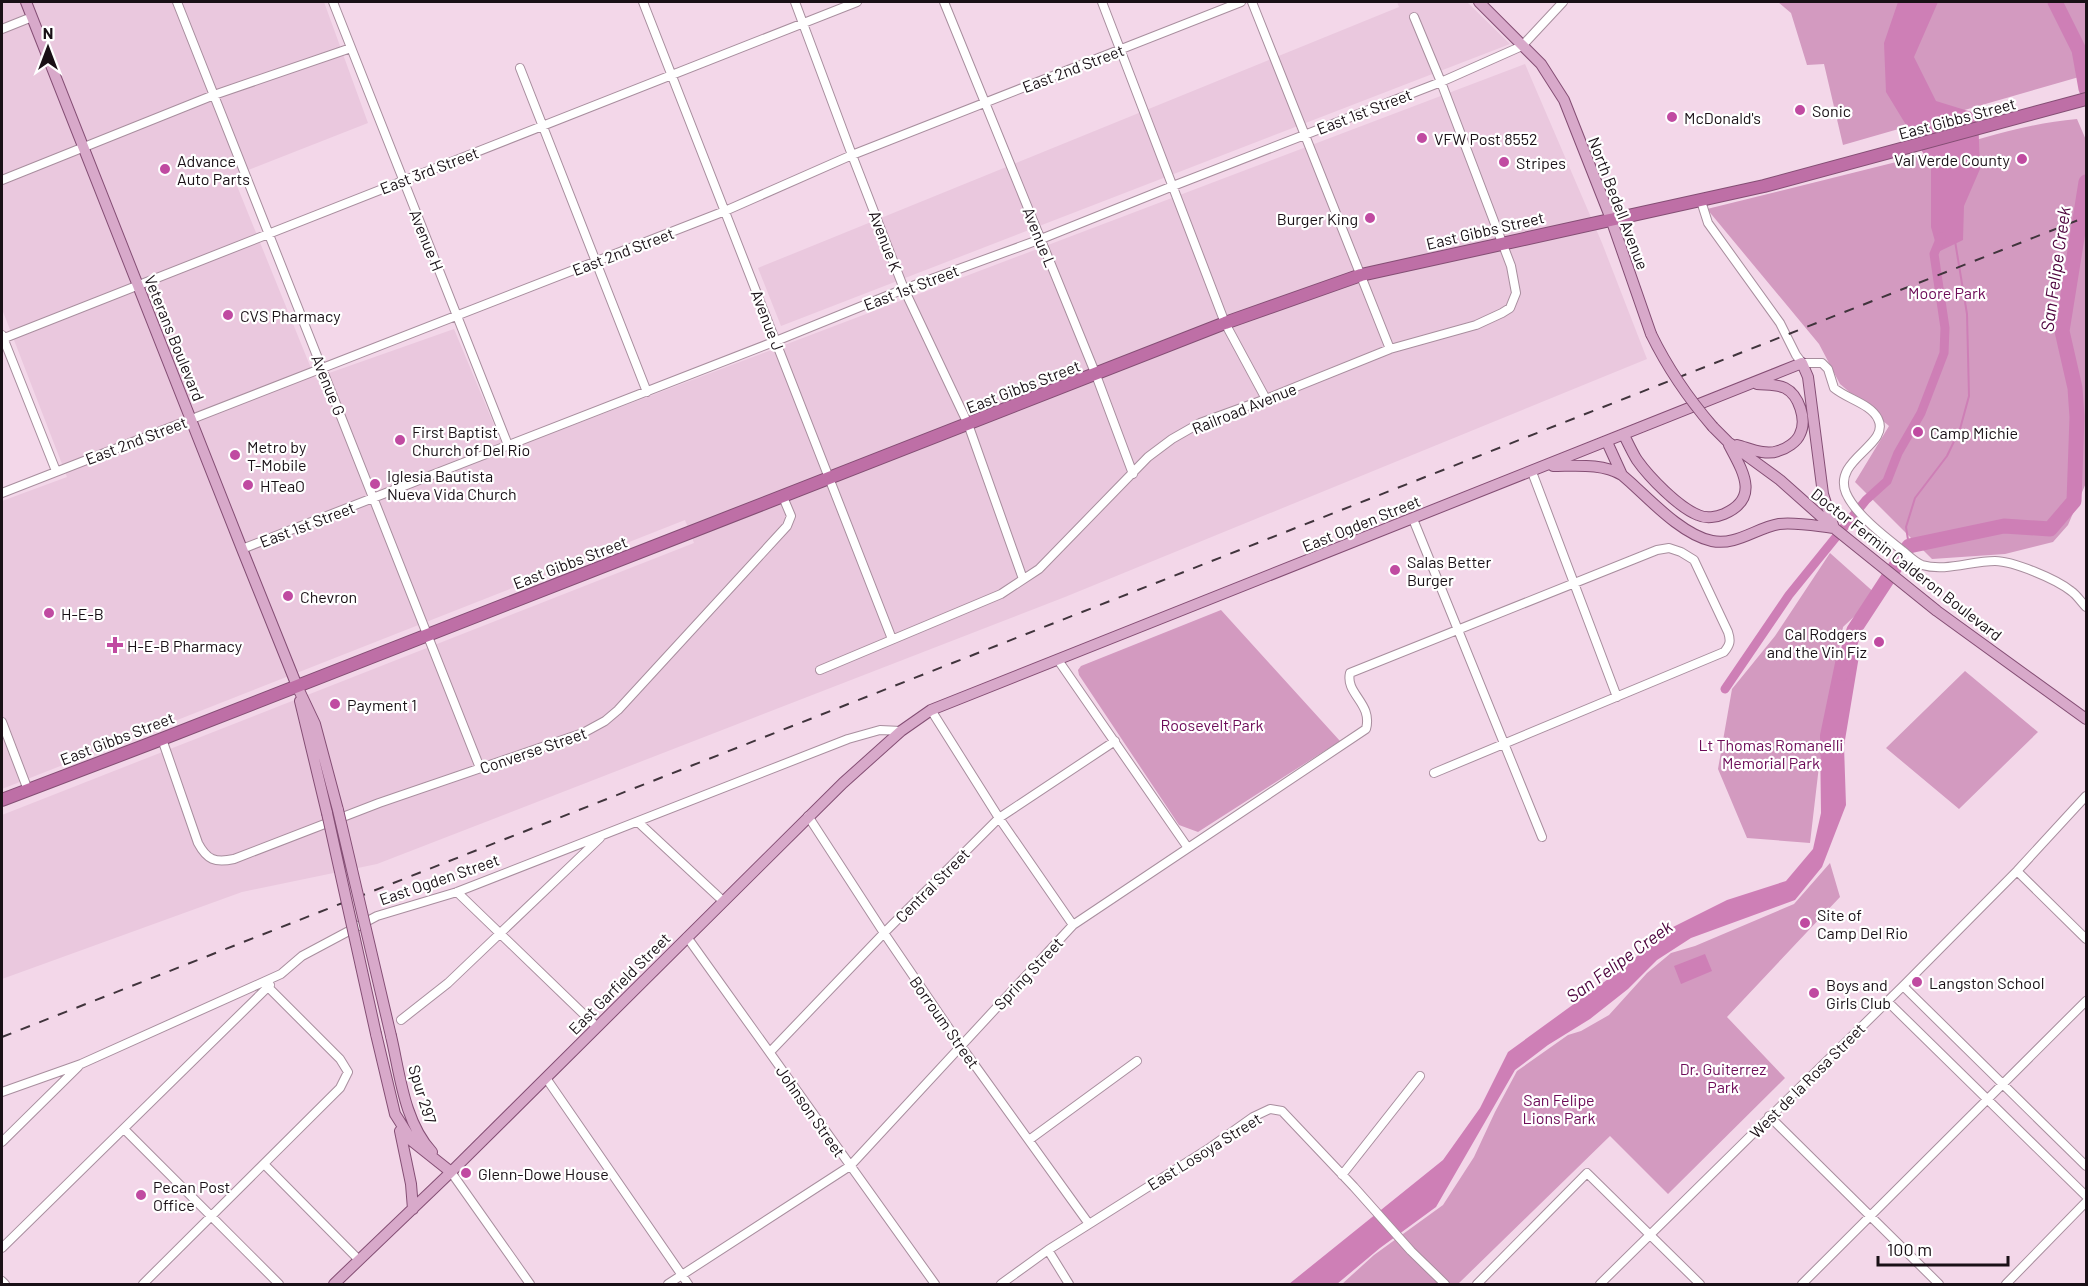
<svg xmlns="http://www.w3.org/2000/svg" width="2088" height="1286" font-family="Barlow,sans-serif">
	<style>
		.built { fill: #eac8de }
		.green { fill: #d39ac0 }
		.water { fill: #ce7fb6 }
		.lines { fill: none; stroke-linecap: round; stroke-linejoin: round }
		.stream { stroke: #ce7fb6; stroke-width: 2 }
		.canal { stroke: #ce7fb6; stroke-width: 9 }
		.river { stroke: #ce7fb6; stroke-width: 15 }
		.minor-casing { stroke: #a88e9e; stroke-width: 10 }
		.major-casing { stroke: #844e74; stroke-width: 12 }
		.highway-casing { stroke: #844e74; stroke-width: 14 }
		.minor { stroke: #fff; stroke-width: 8 }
		.major { stroke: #d8a9ca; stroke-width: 10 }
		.highway { stroke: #be6fa6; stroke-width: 12 }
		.rail { stroke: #40343c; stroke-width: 2; stroke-dasharray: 10 10; stroke-linecap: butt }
		.major-bridge-casing { stroke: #844e74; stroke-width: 12; stroke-linecap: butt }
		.major-bridge { stroke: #d8a9ca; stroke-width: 10 }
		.poi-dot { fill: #c04aa1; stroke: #fff; stroke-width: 2 }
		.labels { text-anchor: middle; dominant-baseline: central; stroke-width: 4.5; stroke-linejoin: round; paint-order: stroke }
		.street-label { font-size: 16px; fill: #191016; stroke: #fff }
		.poi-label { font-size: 16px; fill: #191016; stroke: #fff; text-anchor: start }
		.park-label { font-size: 16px; fill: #6d0b58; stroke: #fff }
		.water-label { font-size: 18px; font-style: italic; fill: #4e043e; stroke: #fff }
	</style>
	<rect width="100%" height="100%" fill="#f3d7e9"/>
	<path class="built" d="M2 2H324L368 123 233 176 315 378 454 329 505 451 1525 64 1602 243 1647 359 1065 597 377 864 242 892 2 979V815L694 543 685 520 2 789V501L67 477 2 309Z
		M1397 2H1467L1510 44 781 326 758 268 1399 7Z"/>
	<path class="green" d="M1778 2H2086V75L1843 145 1824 64 1807 65 1791 13Z
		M2077 119 2086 140V483L2068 525 2053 542 2005 554 1932 559 1855 482 1889 426 1840 384 1819 344 1707 209C1783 190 1859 172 1934 152 1981 139 2028 123 2077 119Z
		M1830 553 1877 595 1843 627 1819 766 1810 843 1747 838 1718 769 1732 689 1775 636Z
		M1221 610 1340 741 1198 832 1179 825 1079 675 1078 670 1081 666Z
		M1965 671 2038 732 1959 809 1886 748Z
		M1830 863 1840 897 1727 1017 1785 1078 1668 1194 1610 1136 1458 1284H1342L1374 1255 1443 1205 1474 1157 1495 1112 1517 1071 1568 1035 1581 1031 1609 1015 1647 973 1671 953 1695 946 1794 904Z"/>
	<path class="water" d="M1898 2H1938L1914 57 1936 101 1978 114 1980 169 1964 206 1963 240 1938 252 1931 227V166L1886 92 1884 43Z
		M1860 650 1844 746 1846 805 1822 867 1795 900 1691 938 1657 960 1628 989 1590 1019 1548 1045 1515 1070 1436 1207 1380 1248 1337 1284H1289L1443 1160 1480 1108 1508 1052 1626 966 1665 931 1727 900 1786 881 1813 849 1821 813 1820 735 1836 658Z
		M1705 954 1712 971 1681 984 1674 966Z"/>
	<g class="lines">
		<path class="stream" d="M2062 2V15
			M1909 546 1906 527 1915 498 1947 456 1960 429 1969 396 1967 314 1955 241"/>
		<path class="canal" d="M1725 689 1789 595 1866 500 1887 481 1898 453 1921 413 1944 353 1945 328 1934 254 1941 237"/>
		<path class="river" d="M2055 2 2079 50 2086 89
			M1842 673 1854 630 1909 546 2004 526 2050 529 2074 501 2077 417 2075 388 2062 331 2086 182"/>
		<g class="minor-casing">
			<path id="minor" d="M177 2 480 768
				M333 2 508 445
				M643 2 892 639
				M795 2 852 155 904 289 968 424 1023 579
				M944 2 1096 375 1133 474
				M1102 2 1225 323 1266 399
				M1252 2 1390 349
				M2 29 32 17
				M520 68 647 392
				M2 180 214 95 351 48
				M1701 201 1708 223 1780 323 1796 355 1802 363H1822L1828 369 1834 388C1847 399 1871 404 1878 419 1891 445 1832 459 1846 493 1855 514 1885 537 1903 551 1909 556 1915 562 1922 565 1945 572 1971 561 1995 561 2013 561 2056 579 2071 591 2077 595 2081 602 2086 607
				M2 335 56 471
				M2 339 857 2
				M1532 472 1617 697
				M2 493 725 211 852 155 1241 2
				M1413 519 1542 837
				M242 549 776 341 904 289 1041 239 1173 186 1441 82 1522 46 1563 2
				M1058 660 1188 848
				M820 670 1001 594 1039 569 1148 457 1172 439 1200 423 1266 399 1390 349 1476 325 1502 313 1510 308 1516 293 1511 266 1441 82 1414 17
				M931 710 999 818 1073 925
				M2 722 28 790
				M162 739 198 843C207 860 215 863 234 859L379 803 583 733 605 721 618 710 787 526 791 516 783 497
				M808 816 884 933 961 1046 1089 1224
				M638 822 723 901
				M2017 871 2086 939
				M457 892 597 1027
				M687 937 935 1284
				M1903 986 2086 1166
				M1887 1001 2086 1196
				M401 1020 448 983 600 838
				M770 1052 884 933 999 818 1115 741
				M546 1078 688 1284
				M2 1092 81 1064 281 974 302 956 377 916 457 892 848 739 880 730 901 731
				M1769 1116 1939 1284
				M124 1129 279 1284
				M1029 1140 1137 1061
				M2 1142 78 1067
				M264 1164 359 1260
				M451 1172 530 1284
				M1342 1175 1420 1076
				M2 1248 270 985
				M1048 1250 1069 1284
				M2 1281 5 1284
				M143 1284 340 1088 348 1072 340 1059 268 987
				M668 1284 850 1166 1073 925 1366 729C1373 703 1345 694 1350 673L1657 550 1669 548 1681 552 1694 560 1728 632C1731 641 1730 645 1724 652L1434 773
				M1001 1284 1048 1250 1208 1149 1253 1117 1270 1109 1282 1111 1354 1187 1411 1251 1445 1284
				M1477 1284 1587 1173 1700 1284
				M1600 1284 1903 986 2017 871 2086 796
				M1802 1284 2086 1001
				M2006 1284 2086 1202"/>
		</g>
		<g class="major-casing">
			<path id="major" d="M26 2 242 549 297 686 315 724 338 810
				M1479 2 1541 64 1564 100 1611 219 1651 334
				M1713 427 1728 442 1780 480 1834 528 1937 611 2086 719
				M1624 435C1628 443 1632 452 1637 460 1649 477 1678 507 1698 515 1706 519 1717 517 1724 514 1761 498 1742 470 1729 445
				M1607 442 1622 475 1630 482C1652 502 1683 535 1712 541 1736 546 1756 528 1779 524 1796 522 1816 526 1834 528
				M1737 445C1749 448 1765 456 1778 451 1786 449 1797 442 1800 434 1807 420 1799 395 1785 388 1777 384 1766 385 1757 384
				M1553 466C1576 466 1602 463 1622 475
				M300 701 327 813
				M376 1034 395 1114 412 1141 451 1172
				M391 1036C400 1074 404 1122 432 1152
				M400 1131 411 1184 413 1209
				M334 1284 451 1172 843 783 901 731 931 710 1802 363 1808 377 1823 494 1834 528"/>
		</g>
		<g class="highway-casing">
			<path id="highway" d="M2 800 162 739 1225 323 1361 275 1764 186 2086 99"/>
		</g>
		<use href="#minor" class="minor"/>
		<use href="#major" class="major"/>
		<use href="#highway" class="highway"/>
		<path class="rail" d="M2 1037 2086 217"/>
		<g class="major-bridge-casing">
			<path id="major-bridge" d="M1651 334C1668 369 1688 398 1713 427
				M338 810 391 1036
				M327 813 376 1034"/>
		</g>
		<use href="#major-bridge" class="major-bridge"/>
	</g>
	<g class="poi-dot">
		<circle cx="1800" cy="110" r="6"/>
		<circle cx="1672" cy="117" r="6"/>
		<circle cx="1422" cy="138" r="6"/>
		<circle cx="2022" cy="159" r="6"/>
		<circle cx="1504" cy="162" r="6"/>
		<circle cx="165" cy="169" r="6"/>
		<circle cx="1370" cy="218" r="6"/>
		<circle cx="228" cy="315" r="6"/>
		<circle cx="1918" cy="432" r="6"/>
		<circle cx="400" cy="440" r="6"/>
		<circle cx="235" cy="455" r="6"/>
		<circle cx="375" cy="484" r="6"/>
		<circle cx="248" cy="485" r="6"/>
		<circle cx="1395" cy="570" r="6"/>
		<circle cx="288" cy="596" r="6"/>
		<circle cx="49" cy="613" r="6"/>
		<circle cx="1879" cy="642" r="6"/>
		<path d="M112 636h6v6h6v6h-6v6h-6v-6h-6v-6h6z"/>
		<circle cx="335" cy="704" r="6"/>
		<circle cx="1805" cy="923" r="6"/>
		<circle cx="1917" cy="982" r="6"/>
		<circle cx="1814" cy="993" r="6"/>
		<circle cx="466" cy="1173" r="6"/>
		<circle cx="141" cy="1195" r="6"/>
	</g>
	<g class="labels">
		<g class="street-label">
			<text transform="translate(1073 68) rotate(-21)">East 2nd Street</text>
			<text transform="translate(1364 111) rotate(-21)">East 1st Street</text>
			<text transform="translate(1957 118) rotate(-15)">East Gibbs Street</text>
			<text transform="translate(429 170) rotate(-21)">East 3rd Street</text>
			<text transform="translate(1619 203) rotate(69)">North Bedell Avenue</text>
			<text transform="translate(1485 230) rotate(-13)">East Gibbs Street</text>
			<text transform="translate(1040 237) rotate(68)">Avenue L</text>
			<text transform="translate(427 240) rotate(68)">Avenue H</text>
			<text transform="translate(886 241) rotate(69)">Avenue K</text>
			<text transform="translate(623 251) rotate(-21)">East 2nd Street</text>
			<text transform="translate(911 287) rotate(-21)">East 1st Street</text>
			<text transform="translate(768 320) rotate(69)">Avenue J</text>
			<text transform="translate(175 338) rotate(68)">Veterans Boulevard</text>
			<text transform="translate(329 385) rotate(68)">Avenue G</text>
			<text transform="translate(1023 386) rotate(-21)">East Gibbs Street</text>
			<text transform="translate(1244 408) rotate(-22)">Railroad Avenue</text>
			<text transform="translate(136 440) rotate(-21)">East 2nd Street</text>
			<text transform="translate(1361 523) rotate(-22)">East Ogden Street</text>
			<text transform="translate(307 524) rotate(-21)">East 1st Street</text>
			<text transform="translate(570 562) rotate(-21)">East Gibbs Street</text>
			<text transform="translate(1907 564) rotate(38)">Doctor Fermin Calderon Boulevard</text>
			<text transform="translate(117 738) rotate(-21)">East Gibbs Street</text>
			<text transform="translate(533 750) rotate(-19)">Converse Street</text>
			<text transform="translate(439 879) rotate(-19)">East Ogden Street</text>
			<text transform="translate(932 885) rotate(-45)">Central Street</text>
			<text transform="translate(1028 973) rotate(-47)">Spring Street</text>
			<text transform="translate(619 983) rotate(-45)">East Garfield Street</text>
			<text transform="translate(945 1022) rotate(55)">Borroum Street</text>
			<text transform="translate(1807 1080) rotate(-45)">West de la Rosa Street</text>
			<text transform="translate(423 1094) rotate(73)">Spur 297</text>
			<text transform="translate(811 1111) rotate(55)">Johnson Street</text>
			<text transform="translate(1204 1151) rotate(-32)">East Losoya Street</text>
		</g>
		<g class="poi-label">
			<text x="1812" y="110">Sonic</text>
			<text x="1684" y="117">McDonald's</text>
			<text x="1434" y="138">VFW Post 8552</text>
			<text x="2010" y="159" text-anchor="end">Val Verde County</text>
			<text x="177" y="160">Advance<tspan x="177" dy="18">Auto Parts</tspan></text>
			<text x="1516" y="162">Stripes</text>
			<text x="1358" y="218" text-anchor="end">Burger King</text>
			<text x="240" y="315">CVS Pharmacy</text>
			<text x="412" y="431">First Baptist<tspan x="412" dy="18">Church of Del Rio</tspan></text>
			<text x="1930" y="432">Camp Michie</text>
			<text x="247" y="446">Metro by<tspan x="247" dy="18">T-Mobile</tspan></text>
			<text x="387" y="475">Iglesia Bautista<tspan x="387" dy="18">Nueva Vida Church</tspan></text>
			<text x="260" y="485">HTeaO</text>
			<text x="1407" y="561">Salas Better<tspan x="1407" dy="18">Burger</tspan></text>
			<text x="300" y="596">Chevron</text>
			<text x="61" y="613">H-E-B</text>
			<text x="1867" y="633" text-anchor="end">Cal Rodgers<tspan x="1867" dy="18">and the Vin Fiz</tspan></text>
			<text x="127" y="645">H-E-B Pharmacy</text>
			<text x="347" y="704">Payment 1</text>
			<text x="1817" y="914">Site of<tspan x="1817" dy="18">Camp Del Rio</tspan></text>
			<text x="1929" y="982">Langston School</text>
			<text x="1826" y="984">Boys and<tspan x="1826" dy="18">Girls Club</tspan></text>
			<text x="478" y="1173">Glenn-Dowe House</text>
			<text x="153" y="1186">Pecan Post<tspan x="153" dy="18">Office</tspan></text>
		</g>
		<g class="park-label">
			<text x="1947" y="292">Moore Park</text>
			<text x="1212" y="724">Roosevelt Park</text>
			<text x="1771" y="744">Lt Thomas Romanelli<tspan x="1771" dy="18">Memorial Park</tspan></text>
			<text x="1723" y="1068">Dr. Guiterrez<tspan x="1723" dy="18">Park</tspan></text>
			<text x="1559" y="1099">San Felipe<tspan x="1559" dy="18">Lions Park</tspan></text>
		</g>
		<g class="water-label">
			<text transform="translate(2055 269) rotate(-82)">San Felipe Creek</text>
			<text transform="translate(1619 961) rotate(-36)">San Felipe Creek</text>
		</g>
	</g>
	<rect width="2088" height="1286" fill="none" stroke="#191016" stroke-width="6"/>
	<g transform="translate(48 48)" stroke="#ffffff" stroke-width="4.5" paint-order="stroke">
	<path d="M0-4.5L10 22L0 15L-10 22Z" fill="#191016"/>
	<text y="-9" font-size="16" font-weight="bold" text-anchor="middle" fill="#191016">N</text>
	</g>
	<path d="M1878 1256v9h130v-9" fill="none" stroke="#191016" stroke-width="3"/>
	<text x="1887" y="1256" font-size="18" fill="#191016" stroke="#ffffff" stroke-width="4.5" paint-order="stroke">100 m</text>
</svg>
